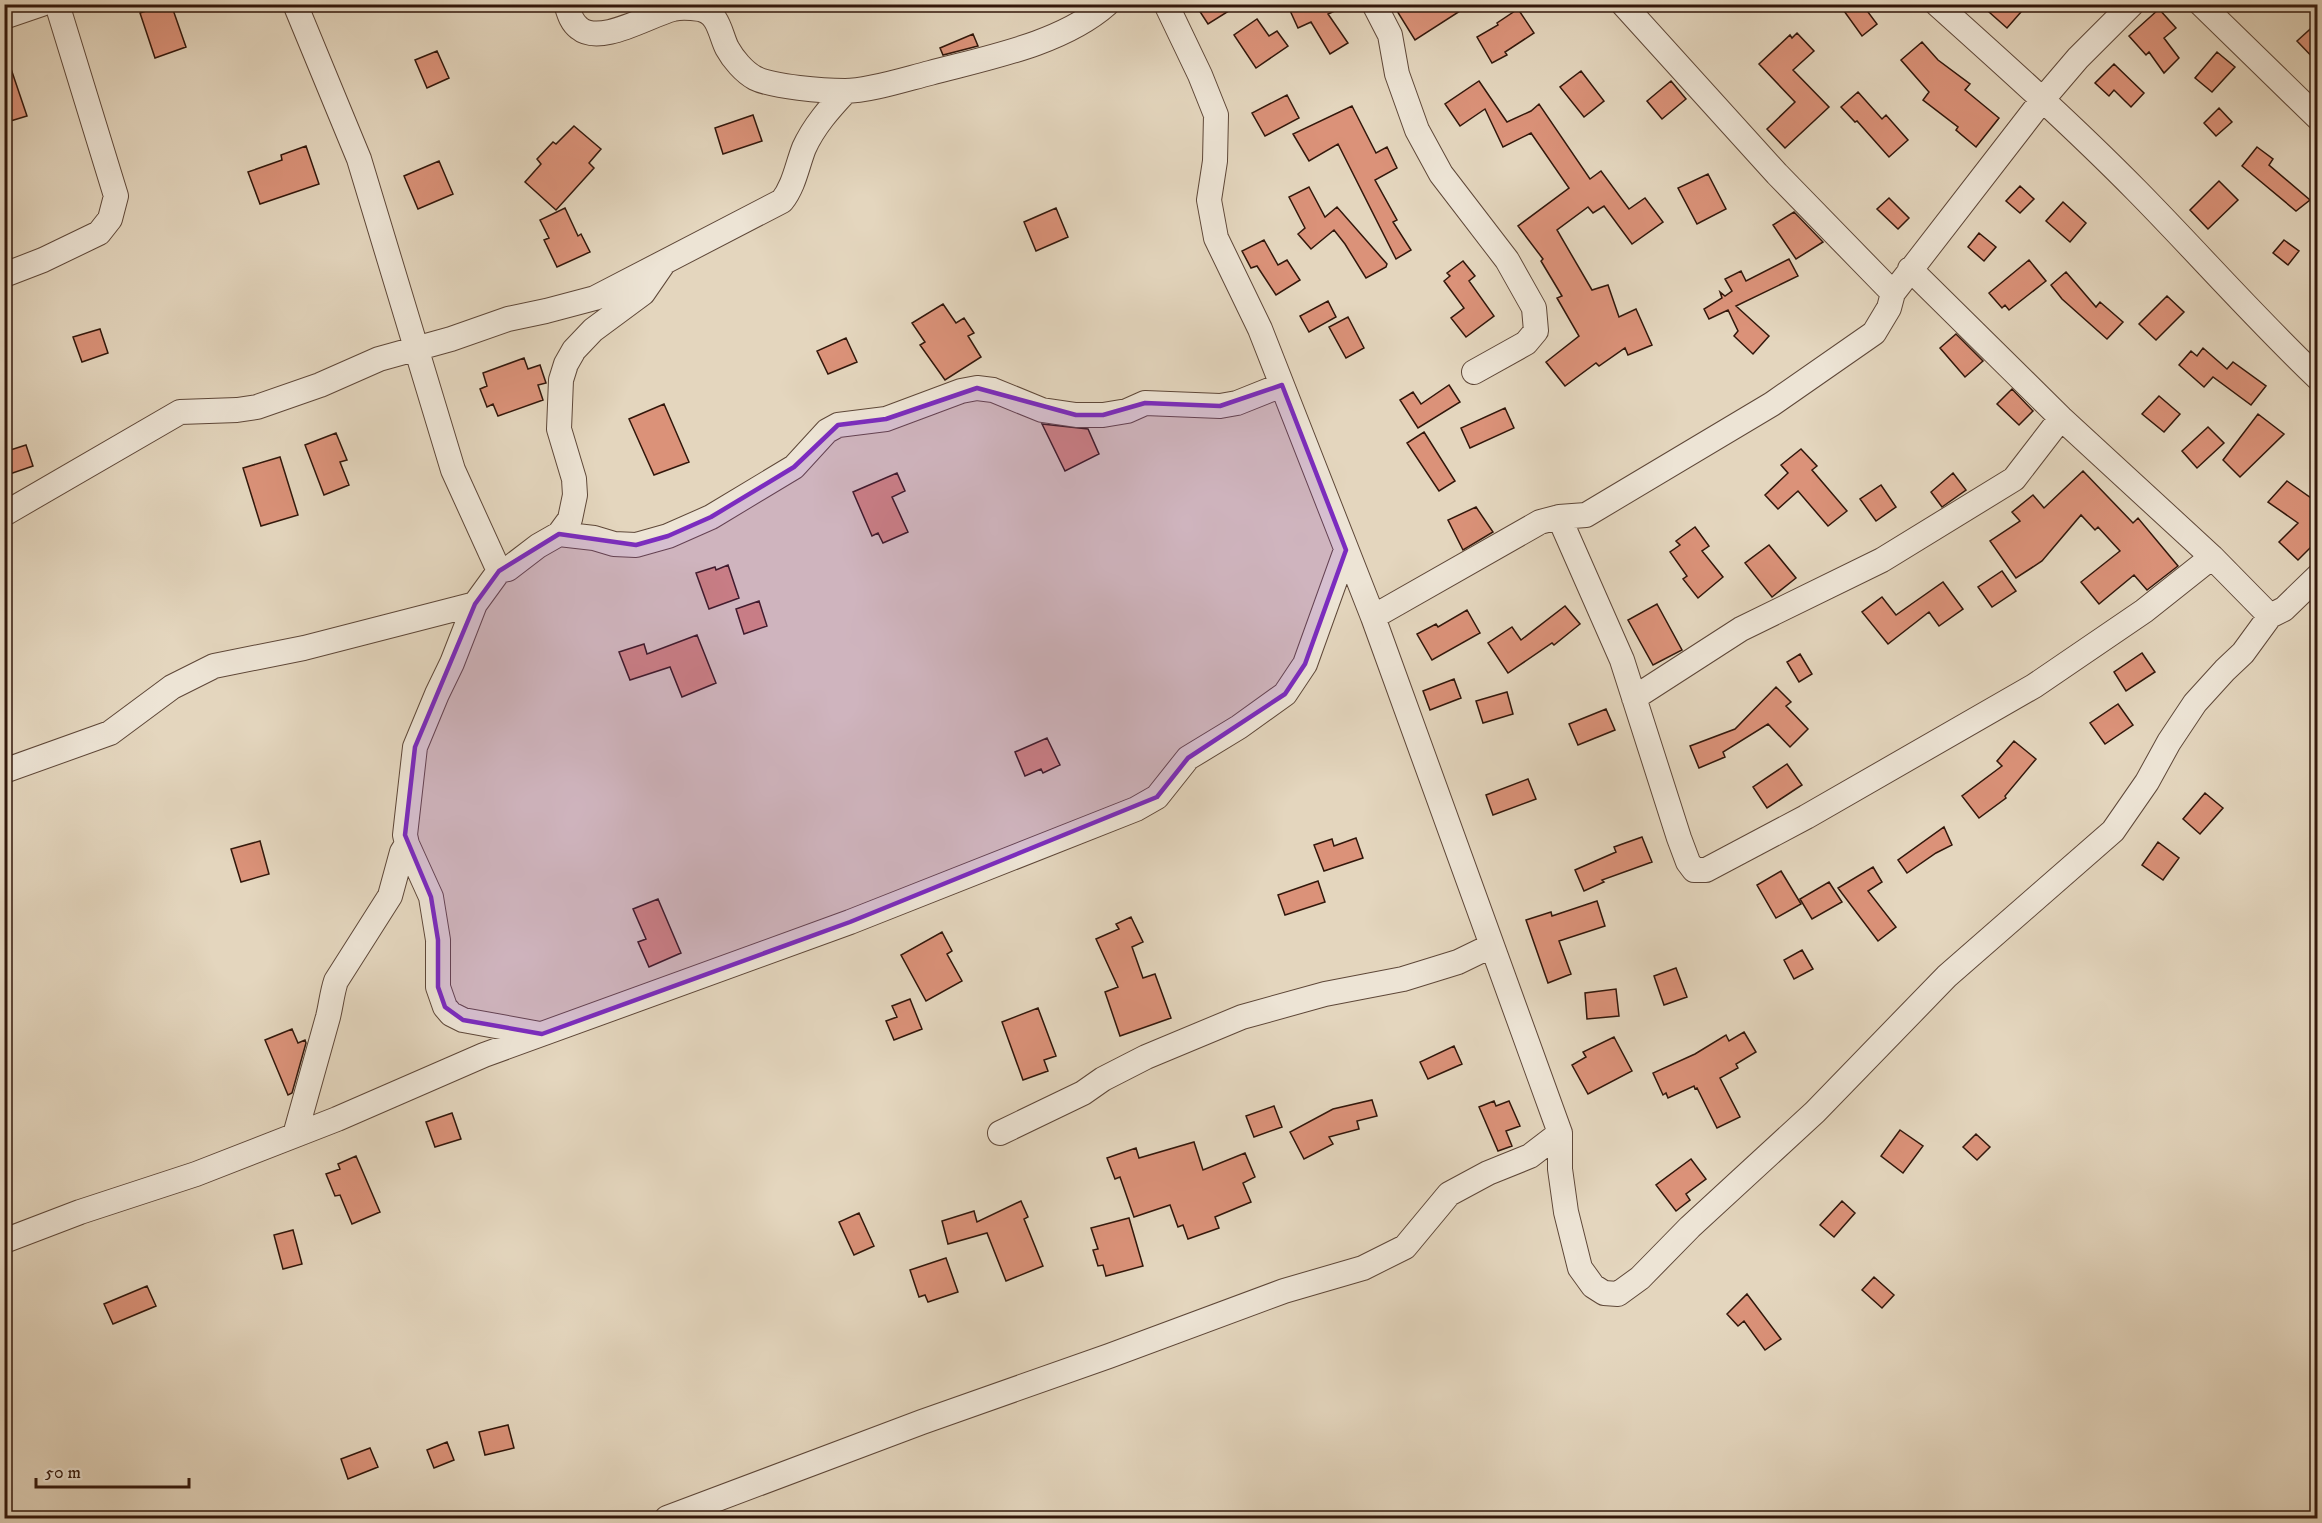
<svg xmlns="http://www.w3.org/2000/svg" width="2322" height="1523" font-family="'IM FELL DW Pica',serif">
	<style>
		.building { fill: #db9279; stroke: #32170b; stroke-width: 1.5 }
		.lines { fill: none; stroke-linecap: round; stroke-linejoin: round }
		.minor-casing { stroke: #5e4738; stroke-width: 26 }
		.minor { stroke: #ede4d5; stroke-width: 24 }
		.marked { fill: #7b2cbf; fill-opacity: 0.2; stroke: #7b2cbf; stroke-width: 4.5; stroke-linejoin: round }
	</style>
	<rect width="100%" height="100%" fill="#e4d6be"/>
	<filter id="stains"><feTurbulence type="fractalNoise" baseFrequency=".00333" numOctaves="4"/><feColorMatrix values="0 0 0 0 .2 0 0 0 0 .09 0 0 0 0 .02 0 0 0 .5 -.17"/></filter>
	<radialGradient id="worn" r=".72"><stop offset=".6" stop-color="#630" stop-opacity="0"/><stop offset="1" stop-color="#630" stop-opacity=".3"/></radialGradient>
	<path class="building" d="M167 4H171L186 47 155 58 140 13Z
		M1195 4H1240L1208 24Z
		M1287 4H1350L1328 14 1348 43 1330 54 1311 22 1298 28Z
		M1407 4H1471L1415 40 1397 11Z
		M1839 4H1862L1877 24 1862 36Z
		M1980 4H2028L2007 28Z
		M1518 9 1534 33 1505 52 1507 55 1492 63 1477 37 1498 25 1497 23Z
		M2159 9 2176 28 2164 38 2179 58 2164 73 2149 52 2146 55 2129 36Z
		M1257 19 1269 36 1277 31 1288 46 1256 68 1234 35Z
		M2318 22V63L2297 41Z
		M1797 33 1814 51 1793 70 1829 107 1785 148 1767 129 1795 102 1759 64 1790 35 1792 38Z
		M973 34 978 46 943 55 940 48Z
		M1922 42 1938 60 1970 84 1965 90 1999 118 1976 147 1956 130 1958 127 1923 100 1929 92 1901 60Z
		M437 51 449 78 427 88 415 60Z
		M2217 52 2235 67 2212 92 2195 78Z
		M7 57 27 116 4 123V58Z
		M2114 64 2144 93 2131 107 2114 90 2109 96 2095 83Z
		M1581 71 1604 101 1584 117 1560 87Z
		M1479 81 1507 122 1531 111 1539 104 1590 179 1601 171 1629 209 1645 198 1663 222 1632 244 1604 206 1593 213 1588 207 1557 230 1592 290 1608 285 1619 317 1636 309 1652 345 1628 355 1625 348 1599 366 1596 363 1565 386 1546 362 1579 336 1557 298 1562 296 1541 261 1543 259 1518 226 1569 188 1531 133 1503 147 1485 109 1460 126 1445 104Z
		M1671 81 1686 99 1662 119 1647 101Z
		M1858 92 1882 119 1886 115 1908 140 1889 157 1857 121 1855 122 1841 107Z
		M1287 95 1299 118 1265 136 1252 113Z
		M1352 106 1376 153 1387 147 1397 168 1375 180 1397 220 1393 222 1411 250 1396 259 1338 144 1309 161 1293 134Z
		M2219 108 2232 122 2216 136 2204 123Z
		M753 115 762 141 723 154 715 128Z
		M574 126 601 149 589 163 594 168 556 210 525 182 541 164 537 159 553 142 556 144Z
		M306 146 319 184 260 204 248 172 282 160 281 155Z
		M2257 147 2273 159 2269 165 2310 200 2296 211 2242 166Z
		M439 161 453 194 418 209 404 176Z
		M1708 174 1726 209 1697 224 1678 188Z
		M2219 181 2238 200 2208 229 2190 210Z
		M2020 186 2034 199 2020 213 2006 201Z
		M1309 187 1325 217 1337 207 1387 264 1386 267 1366 278 1345 244 1334 230 1311 249 1298 234 1305 228 1289 197Z
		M1889 198 1909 218 1898 229 1877 209Z
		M2063 202 2086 223 2070 242 2046 221Z
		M565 208 578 236 581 234 590 252 557 267 544 240 549 238 540 220Z
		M1056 208 1068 237 1036 251 1024 222Z
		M1794 212 1823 242 1796 259 1773 225Z
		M1979 233 1996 247 1984 261 1968 247Z
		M1264 240 1278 265 1287 260 1300 280 1276 295 1257 266 1251 268 1242 251Z
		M2284 240 2299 251 2288 265 2273 253Z
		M1789 259 1798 276 1736 306 1769 336 1753 354 1734 336 1738 331 1728 310 1709 319 1704 309 1722 298 1720 292 1725 296 1732 291 1725 279 1741 271 1746 281Z
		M2029 260 2046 281 2009 310 2005 305 2002 308 1989 293Z
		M1463 261 1475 276 1469 281 1494 316 1466 337 1451 318 1464 308 1444 281 1450 276 1447 273Z
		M2066 272 2096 307 2100 302 2123 322 2107 339 2062 299 2051 285Z
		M2167 296 2184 312 2156 340 2139 324Z
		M1328 301 1336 317 1309 332 1300 316Z
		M943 304 956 323 964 318 974 333 968 336 981 357 945 380 920 345 925 342 912 323Z
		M1348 317 1364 348 1346 358 1329 327Z
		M100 329 108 353 82 362 73 337Z
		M1956 334 1983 361 1965 377 1940 348Z
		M846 338 857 362 828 374 817 351Z
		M2203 348 2227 369 2233 362 2266 386 2251 405 2213 377 2204 387 2179 365 2191 351 2197 356Z
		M524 358 528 369 540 365 546 383 538 385 543 400 498 416 493 404 487 407 480 389 487 386 483 373Z
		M1449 385 1460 402 1418 428 1400 400 1413 392 1421 404Z
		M2012 389 2033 411 2019 425 1997 404Z
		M2159 396 2180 414 2164 432 2142 414Z
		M664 404 689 462 654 475 629 419Z
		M1505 408 1514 428 1470 448 1461 428Z
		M2258 414 2284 434 2240 477 2223 460Z
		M1042 424 1088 429 1099 454 1065 471Z
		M2208 427 2224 443 2197 468 2182 451Z
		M1424 432 1455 481 1439 491 1407 443Z
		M336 433 347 460 340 462 349 485 324 495 305 445Z
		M26 445 33 466 4 476V452Z
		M1801 449 1817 466 1812 470 1847 511 1828 526 1798 491 1778 509 1765 495 1788 473 1781 465Z
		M280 457 298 515 261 526 243 468Z
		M2083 471 2133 523 2138 518 2178 566 2147 590 2134 575 2099 604 2081 582 2120 551 2098 527 2095 530 2081 515 2042 561 2016 578 1990 541 2020 521 2012 512 2033 495 2044 508Z
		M897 473 905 491 892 497 908 532 883 543 878 533 872 536 853 492Z
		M1953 473 1966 490 1942 507 1931 492Z
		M2287 481 2318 503V540L2298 560 2279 542 2298 523 2268 502Z
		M1881 485 1896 507 1876 521 1860 499Z
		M1476 507 1493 532 1463 550 1448 520Z
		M1695 527 1709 546 1702 551 1723 577 1698 598 1683 579 1687 576 1670 552 1680 545 1676 541Z
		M1769 545 1796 578 1772 597 1745 563Z
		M728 565 739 598 709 609 696 573 715 567 716 570Z
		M2002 571 2016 591 1992 607 1978 587Z
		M1943 582 1963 609 1939 626 1929 612 1888 644 1862 612 1882 597 1896 615Z
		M759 601 767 626 744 634 736 609Z
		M1657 604 1682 650 1653 665 1628 620Z
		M1565 606 1580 624 1554 645 1552 643 1508 673 1488 643 1512 627 1521 640Z
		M1467 610 1480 633 1432 660 1417 634 1436 624 1438 627Z
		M697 635 716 683 682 697 670 667 630 680 619 652 644 644 647 654Z
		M2142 653 2155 672 2126 691 2114 672Z
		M1800 654 1812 674 1799 682 1787 662Z
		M1454 679 1461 698 1430 710 1423 691Z
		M1776 687 1791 702 1786 706 1808 729 1790 747 1768 724 1723 752 1725 757 1699 768 1690 746 1735 729Z
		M1507 692 1513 714 1483 723 1476 701Z
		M2118 704 2133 725 2105 744 2090 723Z
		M1606 709 1615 730 1578 745 1569 724Z
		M1047 738 1060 765 1043 773 1041 769 1025 776 1015 752Z
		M2014 741 2036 759 2005 796 2006 798 1979 818 1962 796 2002 766 1997 761Z
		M1787 764 1802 785 1767 808 1753 787Z
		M1528 779 1536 799 1493 815 1486 795Z
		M2205 793 2223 808 2200 834 2183 819Z
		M1944 827 1952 845 1936 853 1907 873 1898 860Z
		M1642 837 1652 862 1602 880 1604 882 1584 891 1575 870 1616 852 1614 847Z
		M1356 838 1363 858 1324 871 1314 845 1332 839 1334 846Z
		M260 841 269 874 241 882 231 849Z
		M2158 842 2179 858 2163 880 2142 865Z
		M1873 867 1882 882 1868 891 1896 927 1878 941 1838 888Z
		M1781 871 1801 904 1776 918 1757 885Z
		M1318 881 1325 902 1285 915 1278 895Z
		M1829 882 1842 902 1812 919 1800 899Z
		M658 899 681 953 649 967 638 942 646 939 633 909Z
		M1597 901 1605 926 1559 941 1571 974 1548 983 1526 920 1551 912 1552 916Z
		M1131 917 1143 942 1132 947 1143 978 1155 974 1171 1018 1120 1036 1105 992 1118 987 1096 939 1119 929 1116 924Z
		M942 932 952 951 947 954 962 981 926 1001 901 955Z
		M1802 950 1813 969 1794 979 1784 960Z
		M1676 968 1687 997 1664 1005 1654 976Z
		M1616 989 1619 1016 1587 1019 1585 993Z
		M910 999 922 1029 894 1040 886 1021 897 1017 892 1006Z
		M1038 1008 1056 1056 1044 1060 1048 1071 1023 1080 1002 1022Z
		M292 1029 298 1043 305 1040 306 1043 292 1093 288 1095 265 1040Z
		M1744 1032 1756 1052 1736 1064 1738 1068 1720 1078 1740 1117 1717 1128 1697 1088 1695 1089 1694 1086 1668 1098 1666 1093 1663 1095 1653 1073 1695 1054 1726 1035 1729 1041Z
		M1614 1037 1632 1071 1588 1094 1572 1065 1586 1057 1583 1052Z
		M1454 1046 1462 1064 1428 1079 1420 1062Z
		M1372 1100 1377 1116 1357 1121 1359 1129 1329 1137 1333 1144 1304 1159 1290 1132 1333 1109Z
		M1494 1101 1496 1106 1509 1101 1520 1126 1506 1131 1512 1146 1498 1151 1479 1107Z
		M1274 1106 1282 1127 1254 1137 1246 1116Z
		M452 1113 461 1139 435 1147 426 1122Z
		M1900 1130 1923 1146 1903 1173 1881 1156Z
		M1976 1134 1990 1147 1977 1160 1963 1147Z
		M1194 1142 1203 1170 1245 1153 1255 1177 1243 1183 1251 1202 1215 1217 1219 1228 1188 1239 1183 1225 1178 1227 1170 1205 1134 1217 1120 1177 1115 1179 1107 1158 1136 1148 1139 1158Z
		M356 1156 380 1212 352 1224 340 1195 335 1196 326 1174 340 1169 338 1164Z
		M1691 1159 1706 1179 1686 1194 1690 1200 1676 1211 1656 1185Z
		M1021 1201 1028 1217 1024 1219 1043 1266 1006 1281 987 1233 948 1244 942 1221 974 1211 977 1222Z
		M1842 1201 1855 1213 1834 1237 1820 1225Z
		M859 1213 874 1246 854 1255 839 1222Z
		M1129 1218 1143 1266 1106 1276 1103 1265 1098 1266 1093 1250 1098 1249 1091 1228Z
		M293 1230 302 1264 283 1269 274 1235Z
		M946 1258 958 1292 928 1302 925 1295 919 1297 910 1270Z
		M1874 1277 1894 1295 1882 1308 1862 1290Z
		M147 1286 156 1306 113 1324 104 1304Z
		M1747 1294 1781 1339 1765 1350 1744 1321 1738 1326 1727 1314Z
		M508 1425 514 1448 485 1455 479 1432Z
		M447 1442 454 1460 434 1468 427 1450Z
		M370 1448 378 1467 348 1479 341 1459Z"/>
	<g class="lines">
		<g class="minor-casing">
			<path id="minor" d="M295 4 359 159 453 470 499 571
				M566 4C569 13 571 22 579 28 600 46 649 15 673 9 680 7 693 8 700 9 719 13 720 34 727 48 733 59 744 72 755 78 773 87 824 91 845 91 869 91 906 79 930 73 986 58 1062 44 1107 4
				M1166 4 1200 75 1216 115 1215 161 1209 200 1216 238 1260 329 1373 617 1560 1133V1169L1566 1212 1580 1268 1593 1286 1604 1293 1618 1294 1640 1278 1690 1227 1815 1112 1947 976 2113 831 2147 782 2169 742 2195 703 2225 670 2243 653 2270 616 2284 609 2318 576
				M1374 4 1390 35 1397 74 1417 130 1441 174 1507 260 1534 308 1536 331 1526 343 1474 372
				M1623 4 1777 174 1893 293
				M1937 4C2005 65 2073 126 2137 191 2198 253 2255 318 2318 378
				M2201 4 2318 118
				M4 17 42 4
				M1910 269 2061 418 2212 557 2270 616
				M4 275 43 260 99 233 110 219 116 196 57 4
				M4 514 180 412 237 410 257 407 320 385 379 359 451 339 508 319 546 311 595 298 782 201C794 186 797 166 804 148 814 126 830 108 846 91
				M1559 517 1622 660 1679 838 1688 862 1694 870H1706L1806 817 2034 686 2144 611 2212 557
				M559 534 594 538 614 544 636 545 668 536 711 517 794 467 827 431 838 425 886 419 961 391 977 388 993 390 1042 410 1076 415H1103L1127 411 1145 403 1220 406 1237 403 1282 385
				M1373 617 1540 522 1559 517 1586 515 1772 404 1874 333 1889 308 1893 293 2043 99 2078 58 2132 4
				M1634 698 1741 629 1882 560 2014 479 2061 418
				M4 771 110 733 172 687 214 666 304 648 475 604
				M540 1034 463 1020 451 1014 445 1007 438 987V940L431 897 407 844 405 835 415 747 437 694 452 663 475 604 499 571 508 569 538 546 559 534 570 519 575 495 574 479 559 429 561 380 566 364 574 350 593 330 643 293 663 264
				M1000 1133 1083 1093 1103 1079 1146 1057 1242 1017 1325 994 1403 979 1458 962 1491 946
				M295 1135C306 1096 317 1057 328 1017 331 1005 332 993 336 981L390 896 402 852 407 844
				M4 1241 80 1212 196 1174 337 1119 484 1055 850 922 1136 809 1157 797 1188 758 1239 727 1285 694 1305 664 1346 550
				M667 1518 922 1422 1109 1356 1284 1291 1363 1268 1405 1247 1449 1194 1488 1173 1530 1156 1560 1133"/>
		</g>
		<use href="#minor" class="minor"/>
	</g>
	<path class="marked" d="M1282 385 1346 550 1305 664 1285 694 1188 758 1157 797 850 922 542 1034 463 1020 445 1007 438 987V940L431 897 405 835 415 747 475 604 499 571 559 534 636 545 668 536 711 517 794 467 838 425 886 419 977 388 1076 415H1103L1145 403 1220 406Z"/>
	<rect width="2322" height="1523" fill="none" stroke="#e4d6be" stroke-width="24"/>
	<rect x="6" y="6" width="2310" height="1511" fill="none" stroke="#32170b" stroke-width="3"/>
	<rect x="12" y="12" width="2298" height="1499" fill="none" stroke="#32170b" stroke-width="1.5"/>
	<path d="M36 1478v9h153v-9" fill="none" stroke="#32170b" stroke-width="3"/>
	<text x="45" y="1478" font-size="18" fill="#32170b" stroke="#ede4d5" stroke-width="4.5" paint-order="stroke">50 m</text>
	<rect width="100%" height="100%" filter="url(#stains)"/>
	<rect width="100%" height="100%" fill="url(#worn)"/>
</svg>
